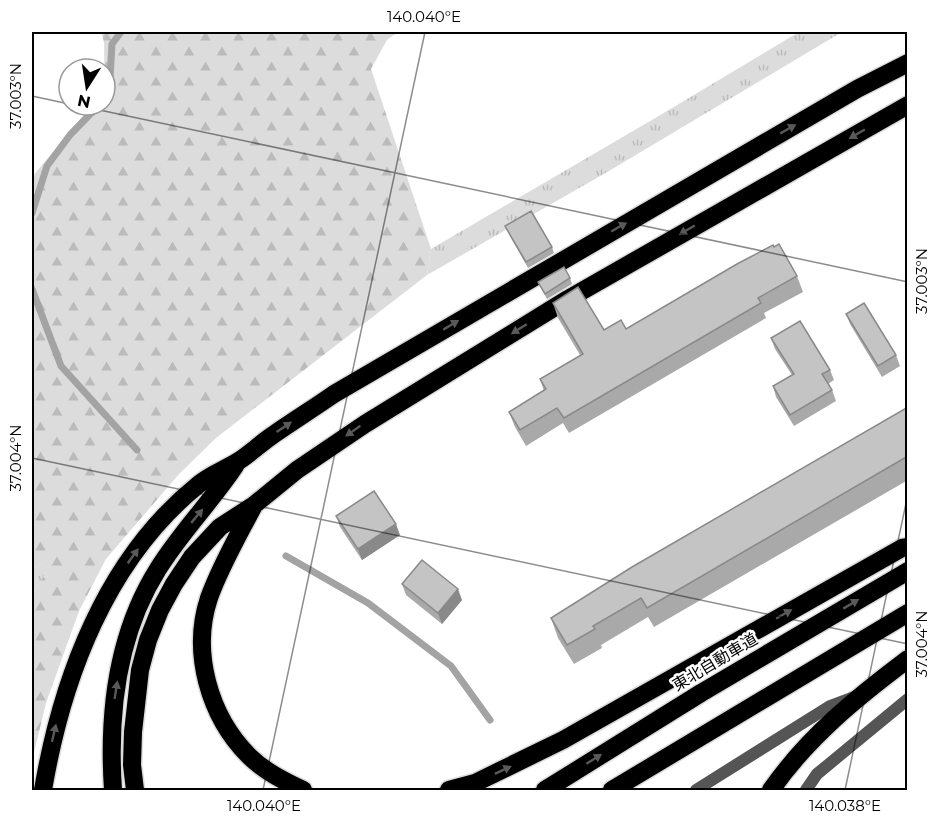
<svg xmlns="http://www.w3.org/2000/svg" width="939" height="822" font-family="Montserrat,'Noto Sans JP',sans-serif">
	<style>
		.grass { fill: url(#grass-tufts) }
		.forest { fill: url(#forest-firs) }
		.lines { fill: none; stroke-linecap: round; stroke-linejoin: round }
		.stream { stroke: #a3a3a3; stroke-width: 7 }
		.motorway-casing { stroke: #dbdbdb; stroke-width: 21 }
		.service { stroke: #555; stroke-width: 12 }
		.motorway { stroke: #000; stroke-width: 18 }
		.wall { fill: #a9a9a9 }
		.shaded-wall { fill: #898989 }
		.building { fill: #c4c4c4; stroke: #898989; stroke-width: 1.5 }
		.oneway { fill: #595959 }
		.ticks { fill: none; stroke: #000; stroke-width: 1.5; stroke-opacity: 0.45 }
		.labels { text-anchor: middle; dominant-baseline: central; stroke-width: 5; stroke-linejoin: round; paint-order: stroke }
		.street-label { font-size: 16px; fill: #000; stroke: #fff }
		.neatline { fill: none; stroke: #000; stroke-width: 2 }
		.ticks-label { font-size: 15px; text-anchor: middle; fill: #000 }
	</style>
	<defs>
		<pattern id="grass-tufts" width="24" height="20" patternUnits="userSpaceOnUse" patternTransform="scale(1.5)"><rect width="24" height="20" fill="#dcdcdc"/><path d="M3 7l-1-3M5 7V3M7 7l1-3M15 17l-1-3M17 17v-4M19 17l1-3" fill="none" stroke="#bbb"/></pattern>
		<pattern id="forest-firs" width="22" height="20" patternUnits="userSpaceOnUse" patternTransform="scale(1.5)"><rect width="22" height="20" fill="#dcdcdc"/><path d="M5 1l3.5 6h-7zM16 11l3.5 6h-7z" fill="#bbb"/></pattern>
	</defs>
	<rect width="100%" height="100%" fill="#fff"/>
	<path class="grass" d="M799 32H842L609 171 427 275 431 249 657 117Z
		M54 558 32 596V569Z"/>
	<path class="forest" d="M101 32H398L387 40 371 69 431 249 427 275 216 438 179 474 106 559 79 611 46 703 32 761V596L53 559 32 569V177L92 105H105L104 42Z"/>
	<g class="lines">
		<path class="stream" d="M105 99 109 95 112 44 121 32
			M32 213 47 166 70 135 99 105
			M32 289 61 366 137 450
			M286 556 368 603 451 666 490 720"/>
		<g class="motorway-casing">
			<path id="motorway" d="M253 507C238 536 220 567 209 598 191 652 209 716 249 756 264 771 284 781 303 790
				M43 790C62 678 106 559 198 485 209 475 224 470 237 462 250 454 261 443 273 435 293 421 314 408 334 394L857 89 908 63
				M113 790C108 715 117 634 158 569 181 532 211 502 235 466
				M135 790 132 765 133 732 140 670 148 640 160 610 174 584 192 557 220 527 254 505 297 470 365 424 568 299 908 105
				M449 790 475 783 563 740 902 548 908 547
				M545 790 701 693 908 571
				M612 790 908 613
				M771 790C808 737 856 698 908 659"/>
		</g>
		<path class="service" d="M696 790 830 706 854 697
			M806 790 817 774 908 699"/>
		<use href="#motorway" class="motorway"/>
	</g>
	<path class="wall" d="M505 226 552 247 554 253 528 268 507 231Z
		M797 276 803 292 764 313 766 318 569 433 563 423 526 446 515 427 509 412 544 391 540 379 580 355 558 318 553 303 604 330 626 329Z
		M570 278 572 284 547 299 538 282Z
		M846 314 896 355 900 366 882 377 850 324Z
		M771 338 830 370 834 380 828 384 832 390 836 401 794 426 776 397 773 386 792 375 775 349Z
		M908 407V480L654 627 648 617 601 645 602 648 574 664 558 638 551 618Z
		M336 516 400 535 362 560 340 527Z
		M402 584 462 600 442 624 406 595Z"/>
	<path class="shaded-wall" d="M396 524 400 535 362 560 358 549Z
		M458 589 462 600 442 624 438 613Z"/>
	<path class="building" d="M531 211 552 247 526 262 505 226Z
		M779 244 797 276 758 298 761 303 564 418 557 408 520 430 509 412 546 389 540 379 583 354 553 303 578 287 604 330 621 320 626 329 737 264 773 245 774 247Z
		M564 267 570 278 545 294 538 282Z
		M864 303 896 355 878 366 846 314Z
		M800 321 830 370 822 374 832 390 790 415 773 386 794 374 771 338Z
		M908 407V456L647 608 641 598 593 626 595 629 567 645 551 618 632 567Z
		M374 491 396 524 358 549 336 516Z
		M422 560 458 589 438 613 402 584Z"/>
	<defs><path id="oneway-solid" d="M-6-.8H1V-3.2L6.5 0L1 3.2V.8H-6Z" transform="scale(1.5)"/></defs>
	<g class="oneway">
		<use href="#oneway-solid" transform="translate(788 129) rotate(-30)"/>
		<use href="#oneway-solid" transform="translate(857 134) rotate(150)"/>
		<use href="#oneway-solid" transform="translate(619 227) rotate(-30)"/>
		<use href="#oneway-solid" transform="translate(687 230) rotate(150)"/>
		<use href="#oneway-solid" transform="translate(451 325) rotate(-31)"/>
		<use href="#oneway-solid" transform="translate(519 329) rotate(148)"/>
		<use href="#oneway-solid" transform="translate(284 427) rotate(-34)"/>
		<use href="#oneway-solid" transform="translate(353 431) rotate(145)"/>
		<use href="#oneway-solid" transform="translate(197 516) rotate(-50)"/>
		<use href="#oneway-solid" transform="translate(133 556) rotate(-54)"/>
		<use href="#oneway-solid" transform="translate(851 604) rotate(-31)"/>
		<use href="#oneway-solid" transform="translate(784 614) rotate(-30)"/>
		<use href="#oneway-solid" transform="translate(116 690) rotate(-81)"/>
		<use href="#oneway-solid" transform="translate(54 733) rotate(-77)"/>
		<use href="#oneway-solid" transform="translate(594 759) rotate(-32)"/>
		<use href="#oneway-solid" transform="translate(503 770) rotate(-25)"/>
	</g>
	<path class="ticks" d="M32 96 69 104M76 105 908 282M32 458 908 644M263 790 425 32M845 790 908 494"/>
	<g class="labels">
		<g class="street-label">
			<text transform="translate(715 662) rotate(-31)">東北自動車道</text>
		</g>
	</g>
	<rect width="939" height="822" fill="none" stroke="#ffffff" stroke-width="66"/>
	<g transform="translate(87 87) rotate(192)"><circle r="28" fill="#ffffff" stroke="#999999" stroke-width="1.5"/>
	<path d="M0-4.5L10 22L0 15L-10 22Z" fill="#000000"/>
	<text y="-9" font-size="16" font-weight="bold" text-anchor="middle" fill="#000000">N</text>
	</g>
	<rect x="33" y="33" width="873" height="756" class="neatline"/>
	<g class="ticks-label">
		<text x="424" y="22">140.040°E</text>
		<text transform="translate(16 96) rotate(-90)" y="5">37.003°N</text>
		<text transform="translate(922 281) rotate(-90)" y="5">37.003°N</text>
		<text transform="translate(16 458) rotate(-90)" y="5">37.004°N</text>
		<text transform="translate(922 644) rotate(-90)" y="5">37.004°N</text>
		<text x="264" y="811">140.040°E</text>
		<text x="845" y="811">140.038°E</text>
	</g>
</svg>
